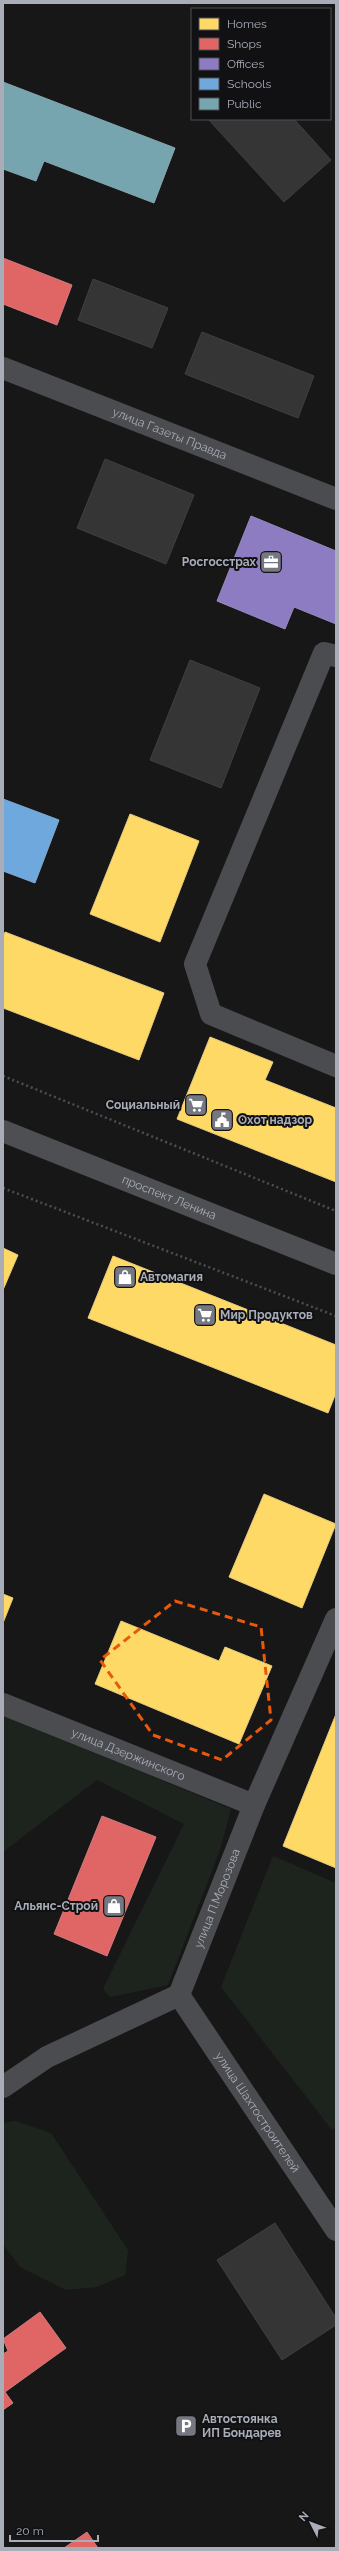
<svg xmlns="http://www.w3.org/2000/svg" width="339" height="2551" font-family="Raleway,sans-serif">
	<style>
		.green { fill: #1d241e }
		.homes { fill: #ffd966; stroke: #e5cc7f }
		.shops { fill: #e06666; stroke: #cf7b7f }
		.offices { fill: #8e7cc3; stroke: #968bc0 }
		.schools { fill: #6fa8dc; stroke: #80aad1 }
		.public { fill: #76a5af; stroke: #85a7b2 }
		.building { fill: #353536; stroke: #3f4043 }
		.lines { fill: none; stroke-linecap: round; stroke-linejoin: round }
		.path { stroke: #4d4e52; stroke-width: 2.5; stroke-dasharray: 2 3; stroke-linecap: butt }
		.minor { stroke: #4b4c50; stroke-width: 22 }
		.major { stroke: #4d4f52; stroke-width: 22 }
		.marked { fill: none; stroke: #e8590c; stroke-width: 3; stroke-dasharray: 8 5; stroke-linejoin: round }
		.labels { text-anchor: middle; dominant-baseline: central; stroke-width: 4; stroke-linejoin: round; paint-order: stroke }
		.street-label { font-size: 12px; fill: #a8adb8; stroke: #111113 }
		.poi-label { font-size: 12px; font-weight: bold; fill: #a8adb8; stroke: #111113; text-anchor: start }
	</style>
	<rect width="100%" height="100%" fill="#171717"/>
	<path class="green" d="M3 1715 231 1809 220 1850 168 1985 110 1997 103 1989 184 1824 97 1780 3 1852Z
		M273 1856 336 1883V2127L332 2130 221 1987Z
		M15 2121 51 2133 128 2250 125 2275 97 2287 66 2290 20 2267 3 2244V2123Z"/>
	<path class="homes" d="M130 814 199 841 160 942 90 914Z
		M5 932 164 993 139 1060 3 1008V937Z
		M210 1037 273 1062 265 1080 336 1108V1182L177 1119Z
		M3 1248 18 1255 3 1290Z
		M113 1256 336 1345V1393L328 1413 88 1318Z
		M264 1494 336 1524 302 1608 229 1577Z
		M3 1594 13 1598 3 1623Z
		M121 1621 219 1661 225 1647 272 1666 239 1744 95 1684Z
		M336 1714V1868L283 1846Z"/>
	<path class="shops" d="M3 258 72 285 57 325 3 304Z
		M102 1816 156 1837 107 1956 54 1934Z
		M40 2312 66 2348 5 2392 13 2403 3 2410V2354L8 2351 3 2339Z
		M87 2532 98 2548H64Z"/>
	<path class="offices" d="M251 516 336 551V624L294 607 285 629 217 601Z"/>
	<path class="schools" d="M3 799 59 820 35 883 3 871Z"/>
	<path class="public" d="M3 82 175 148 154 203 44 161 36 181 3 169Z"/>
	<path class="building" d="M208 119H294L331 160 284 202Z
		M93 279 168 308 152 348 78 320Z
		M202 332 314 376 298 418 185 374Z
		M105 459 194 495 166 564 77 528Z
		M190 660 260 688 221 788 150 760Z
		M275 2223 336 2318V2325L282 2360 217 2260Z"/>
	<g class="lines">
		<path class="path" d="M3 1076 336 1211
			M3 1188 336 1316"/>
		<g class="minor">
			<path id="s1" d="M3 368 336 499"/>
			<path d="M336 656 324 653 195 964 211 1014 336 1066"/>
			<path id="s2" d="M3 1704 254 1805"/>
			<path id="s3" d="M179 1995 336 2230"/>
			<path id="s4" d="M3 2087 47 2057 179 1995 254 1805 336 1619"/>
		</g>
		<path class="major" id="s5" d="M3 1131 336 1264"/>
	</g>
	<path class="marked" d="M175 1601 261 1627 271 1720 222 1760 153 1735 100 1660Z"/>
	<defs>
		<g id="office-square" transform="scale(1.15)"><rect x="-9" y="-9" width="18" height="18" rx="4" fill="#757880" stroke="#111113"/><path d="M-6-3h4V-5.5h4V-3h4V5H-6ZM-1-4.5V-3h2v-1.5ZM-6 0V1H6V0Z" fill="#fff"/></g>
		<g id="supermarket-square" transform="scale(1.15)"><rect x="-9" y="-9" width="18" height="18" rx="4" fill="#757880" stroke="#111113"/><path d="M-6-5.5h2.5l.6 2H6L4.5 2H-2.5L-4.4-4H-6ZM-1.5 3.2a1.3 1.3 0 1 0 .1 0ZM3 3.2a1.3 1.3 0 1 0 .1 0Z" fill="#fff"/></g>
		<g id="civic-square" transform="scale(1.15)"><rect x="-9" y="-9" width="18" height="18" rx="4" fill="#757880" stroke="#111113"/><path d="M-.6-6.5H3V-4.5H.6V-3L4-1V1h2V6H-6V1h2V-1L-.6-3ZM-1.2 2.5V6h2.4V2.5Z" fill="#fff"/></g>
		<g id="shop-square" transform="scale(1.15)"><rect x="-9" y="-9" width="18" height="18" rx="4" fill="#757880" stroke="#111113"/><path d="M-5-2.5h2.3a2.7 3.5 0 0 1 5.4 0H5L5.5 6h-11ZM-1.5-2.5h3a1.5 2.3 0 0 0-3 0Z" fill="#fff"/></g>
		<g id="parking-square" transform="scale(1.15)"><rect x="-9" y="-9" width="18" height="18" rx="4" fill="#757880" stroke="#111113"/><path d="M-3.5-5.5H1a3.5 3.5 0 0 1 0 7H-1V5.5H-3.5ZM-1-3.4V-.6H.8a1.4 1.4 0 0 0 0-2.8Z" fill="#fff"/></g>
	</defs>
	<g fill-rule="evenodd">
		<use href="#office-square" x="271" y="562"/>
		<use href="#supermarket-square" x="196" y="1105"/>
		<use href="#civic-square" x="222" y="1120"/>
		<use href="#shop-square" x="125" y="1277"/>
		<use href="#supermarket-square" x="205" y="1315"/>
		<use href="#shop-square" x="114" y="1906"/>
		<use href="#parking-square" x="186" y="2426"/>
	</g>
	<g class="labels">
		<g class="street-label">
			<text stroke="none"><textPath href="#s1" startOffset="179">улица Газеты Правда</textPath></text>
			<text stroke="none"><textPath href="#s5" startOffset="179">проспект Ленина</textPath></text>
			<text stroke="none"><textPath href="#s2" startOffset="135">улица Дзержинского</textPath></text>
			<text stroke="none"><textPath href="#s4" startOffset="303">улица П.Морозова</textPath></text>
			<text stroke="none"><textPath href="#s3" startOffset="141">улица Шахтостроителей</textPath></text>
		</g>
		<g class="poi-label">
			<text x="256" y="562" text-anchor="end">Росгосстрах</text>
			<text x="180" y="1105" text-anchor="end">Социальный</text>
			<text x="238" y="1120">Охот надзор</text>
			<text x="140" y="1277">Автомагия</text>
			<text x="220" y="1315">Мир Продуктов</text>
			<text x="98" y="1906" text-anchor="end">Альянс-Строй</text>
			<text x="202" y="2419">Автостоянка<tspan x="202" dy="14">ИП Бондарев</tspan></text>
		</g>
	</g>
	<rect width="339" height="2551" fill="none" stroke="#a8adb8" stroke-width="8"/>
	<rect x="191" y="8" width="140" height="112" fill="#111113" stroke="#4d4f55"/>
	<rect x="199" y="18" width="20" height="12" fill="#ffd966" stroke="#4d4f55"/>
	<text x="227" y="28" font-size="12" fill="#a8adb8">Homes</text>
	<rect x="199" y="38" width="20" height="12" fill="#e06666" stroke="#4d4f55"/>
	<text x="227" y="48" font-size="12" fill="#a8adb8">Shops</text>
	<rect x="199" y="58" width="20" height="12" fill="#8e7cc3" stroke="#4d4f55"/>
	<text x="227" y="68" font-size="12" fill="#a8adb8">Offices</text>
	<rect x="199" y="78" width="20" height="12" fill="#6fa8dc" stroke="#4d4f55"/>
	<text x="227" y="88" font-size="12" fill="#a8adb8">Schools</text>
	<rect x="199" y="98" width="20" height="12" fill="#76a5af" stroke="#4d4f55"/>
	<text x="227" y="108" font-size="12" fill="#a8adb8">Public</text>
	<g transform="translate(311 2523) rotate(312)" stroke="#111113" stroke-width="3" paint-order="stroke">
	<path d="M0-3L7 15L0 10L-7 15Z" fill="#a8adb8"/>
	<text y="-6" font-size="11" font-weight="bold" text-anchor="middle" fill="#a8adb8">N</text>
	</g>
	<path d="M10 2535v6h88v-6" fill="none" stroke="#a8adb8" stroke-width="2"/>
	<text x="16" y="2535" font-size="12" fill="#a8adb8" stroke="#111113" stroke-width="3" paint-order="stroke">20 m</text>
</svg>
